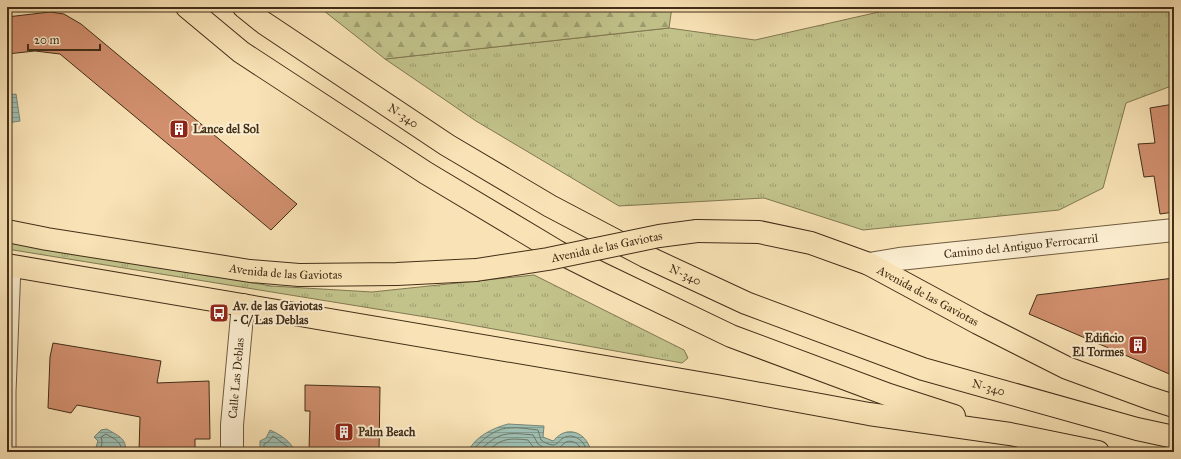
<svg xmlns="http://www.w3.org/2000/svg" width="1181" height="459" font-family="'IM FELL Great Primer',serif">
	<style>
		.grass { fill: url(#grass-tufts); stroke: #827851 }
		.forest { fill: url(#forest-firs); stroke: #827851 }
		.water { fill: url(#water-rules); stroke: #798473 }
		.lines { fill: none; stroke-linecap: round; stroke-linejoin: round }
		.shore { stroke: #707664; stroke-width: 1 }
		.building { fill: #d18f6e; stroke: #422e17 }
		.lane-casing { stroke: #705b3f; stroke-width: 17 }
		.street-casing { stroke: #705b3f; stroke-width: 24 }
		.primary-casing { stroke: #422e17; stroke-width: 24 }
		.lane { stroke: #fbedd0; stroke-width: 15 }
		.street { stroke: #fbedd0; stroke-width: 22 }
		.primary { stroke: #f9e3b6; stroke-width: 22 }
		.primary-bridge-casing { stroke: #422e17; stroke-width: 24; stroke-linecap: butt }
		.primary-bridge { stroke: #f9e3b6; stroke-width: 22 }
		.labels { text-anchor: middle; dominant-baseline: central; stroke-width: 4; stroke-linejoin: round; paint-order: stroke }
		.street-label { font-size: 12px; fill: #422e17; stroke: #fbedd0 }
		.poi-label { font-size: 12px; font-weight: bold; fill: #422e17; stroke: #fbedd0; text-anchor: start }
	</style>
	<defs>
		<pattern id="grass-tufts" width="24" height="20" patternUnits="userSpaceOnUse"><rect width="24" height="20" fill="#c2c38b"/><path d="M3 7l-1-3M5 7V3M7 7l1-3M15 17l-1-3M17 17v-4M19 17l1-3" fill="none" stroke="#9f9f71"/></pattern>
		<pattern id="forest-firs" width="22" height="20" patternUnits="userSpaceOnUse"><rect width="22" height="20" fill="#c2c38b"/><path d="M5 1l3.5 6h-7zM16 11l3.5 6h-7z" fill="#9f9f71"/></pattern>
		<pattern id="water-rules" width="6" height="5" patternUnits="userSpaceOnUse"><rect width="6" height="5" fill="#9ebeb1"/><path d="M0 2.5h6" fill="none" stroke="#829b8f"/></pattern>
	</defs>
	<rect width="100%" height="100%" fill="#f9e3b6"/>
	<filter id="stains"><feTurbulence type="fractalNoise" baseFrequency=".005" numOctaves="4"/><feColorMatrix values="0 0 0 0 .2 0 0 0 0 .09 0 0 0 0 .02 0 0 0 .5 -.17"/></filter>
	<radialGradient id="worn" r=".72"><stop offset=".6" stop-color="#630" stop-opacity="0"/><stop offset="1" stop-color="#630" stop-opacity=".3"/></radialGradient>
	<path class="grass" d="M901 7H1174V85L1126 103 1103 188 1059 210 863 230 764 198 619 206 476 121 385 59 669 28 755 40Z
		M7 240 271 286 372 292 534 275 684 350 688 358 682 363 438 319 7 249Z"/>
	<path class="forest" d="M319 7H672L669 28 385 59Z"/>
	<path class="water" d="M16 94 20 121 7 123V95Z
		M508 424 544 426 543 437 553 441C557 437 561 433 567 432 580 430 589 441 591 452H468C474 437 493 428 508 424Z
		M107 429C116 435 128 438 125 452H97L96 447 98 441 94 437 101 430Z
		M270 430C279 434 293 442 294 452H260V441L266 438Z"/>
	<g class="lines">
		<path class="shore" d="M101 452 102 441 101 437 106 434C114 439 121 440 122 452
			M264 452V444L268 442 273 436 288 447 291 452
			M472 452C479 441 496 428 509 428 518 427 529 429 538 430L541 440C544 442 549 445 553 445 557 445 560 440 563 438 574 432 585 441 587 452
			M478 452C499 432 505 432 533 435L538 444C542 447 550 451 556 450 560 449 562 444 566 442 573 439 581 445 582 452
			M487 452C501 438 509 438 528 440L534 448 540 452"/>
	</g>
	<path class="building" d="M50 12 64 14 81 24 297 204 271 230 60 54 35 51 7 54V17Z
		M1174 104V212L1160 214 1154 176 1144 177 1138 144 1155 143 1150 108Z
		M1174 278V376L1029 314 1037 295Z
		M53 343 161 361 157 383 209 381 210 439H195V452H139L140 417 77 405 71 413 48 408 50 357Z
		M305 385 380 387 379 452H309L310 411H305Z"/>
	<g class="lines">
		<g class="lane-casing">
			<path id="lane" d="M8 452V392L13 266"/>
		</g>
		<g class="street-casing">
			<g id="street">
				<path id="s1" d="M869 264 899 259 1174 230"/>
				<path id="s2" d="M232 452V425L243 305"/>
			</g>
		</g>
		<g class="primary-casing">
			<g id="primary">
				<path d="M187 7 241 52 426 173 558 252 602 274 731 336 889 395 954 416"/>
				<path id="s3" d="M244 7 264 23 447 145 550 206 645 256 746 303 923 369 1137 429 1174 437"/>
				<path id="s4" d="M7 231 47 239 250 271 299 275 397 274 476 270"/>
				<path id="s5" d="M697 231 759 232 811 243 869 264 978 323 1067 368 1149 398 1174 406"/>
				<path d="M7 265 717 386 869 414 1010 434 1098 452"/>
			</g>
		</g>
		<use href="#lane" class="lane"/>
		<use href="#street" class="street"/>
		<use href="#primary" class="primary"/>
		<g class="primary-bridge-casing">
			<g id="primary-bridge">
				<path id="s6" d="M476 270 548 259 659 236 697 231"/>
			</g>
		</g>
		<use href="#primary-bridge" class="primary-bridge"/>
	</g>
	<defs>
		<g id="building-square" transform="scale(1)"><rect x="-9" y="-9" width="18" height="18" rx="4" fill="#8f2418" stroke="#fbedd0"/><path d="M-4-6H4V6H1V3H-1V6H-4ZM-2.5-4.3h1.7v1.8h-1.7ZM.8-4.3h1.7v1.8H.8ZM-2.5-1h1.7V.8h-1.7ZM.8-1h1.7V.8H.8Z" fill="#fff"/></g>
		<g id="bus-square" transform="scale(1)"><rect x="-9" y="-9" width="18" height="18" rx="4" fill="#8f2418" stroke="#fbedd0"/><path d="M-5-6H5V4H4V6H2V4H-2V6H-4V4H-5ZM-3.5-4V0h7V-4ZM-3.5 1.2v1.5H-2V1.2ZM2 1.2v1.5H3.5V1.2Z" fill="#fff"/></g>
	</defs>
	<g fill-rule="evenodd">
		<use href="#building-square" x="179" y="129"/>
		<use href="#bus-square" x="219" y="313"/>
		<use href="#building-square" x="1138" y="345"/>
		<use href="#building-square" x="344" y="432"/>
	</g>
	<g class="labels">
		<g class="street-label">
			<text stroke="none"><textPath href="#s3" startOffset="193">N-340</textPath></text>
			<text stroke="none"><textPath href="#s1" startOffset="153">Camino del Antiguo Ferrocarril</textPath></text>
			<text stroke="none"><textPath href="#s6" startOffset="133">Avenida de las Gaviotas</textPath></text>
			<text stroke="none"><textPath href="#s4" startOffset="282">Avenida de las Gaviotas</textPath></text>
			<text stroke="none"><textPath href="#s3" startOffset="517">N-340</textPath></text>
			<text stroke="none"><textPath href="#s5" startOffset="244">Avenida de las Gaviotas</textPath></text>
			<text stroke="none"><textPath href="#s2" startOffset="74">Calle Las Deblas</textPath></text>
			<text stroke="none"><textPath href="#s3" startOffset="841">N-340</textPath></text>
		</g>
		<g class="poi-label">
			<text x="193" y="129">Lance del Sol</text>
			<text x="233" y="306">Av. de las Gaviotas<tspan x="233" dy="14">- C/ Las Deblas</tspan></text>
			<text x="1124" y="338" text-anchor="end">Edificio<tspan x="1124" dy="14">El Tormes</tspan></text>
			<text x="358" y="432">Palm Beach</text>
		</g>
	</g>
	<rect width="1181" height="459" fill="none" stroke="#f9e3b6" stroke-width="24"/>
	<rect x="8" y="8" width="1165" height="443" fill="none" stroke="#422e17" stroke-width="2"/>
	<rect x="12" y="12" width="1157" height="435" fill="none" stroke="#422e17"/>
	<path d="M28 44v6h72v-6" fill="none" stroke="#422e17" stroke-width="2"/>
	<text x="34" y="44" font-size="12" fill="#422e17" stroke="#fbedd0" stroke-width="3" paint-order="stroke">20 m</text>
	<rect width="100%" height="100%" filter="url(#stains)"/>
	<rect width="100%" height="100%" fill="url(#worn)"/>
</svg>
